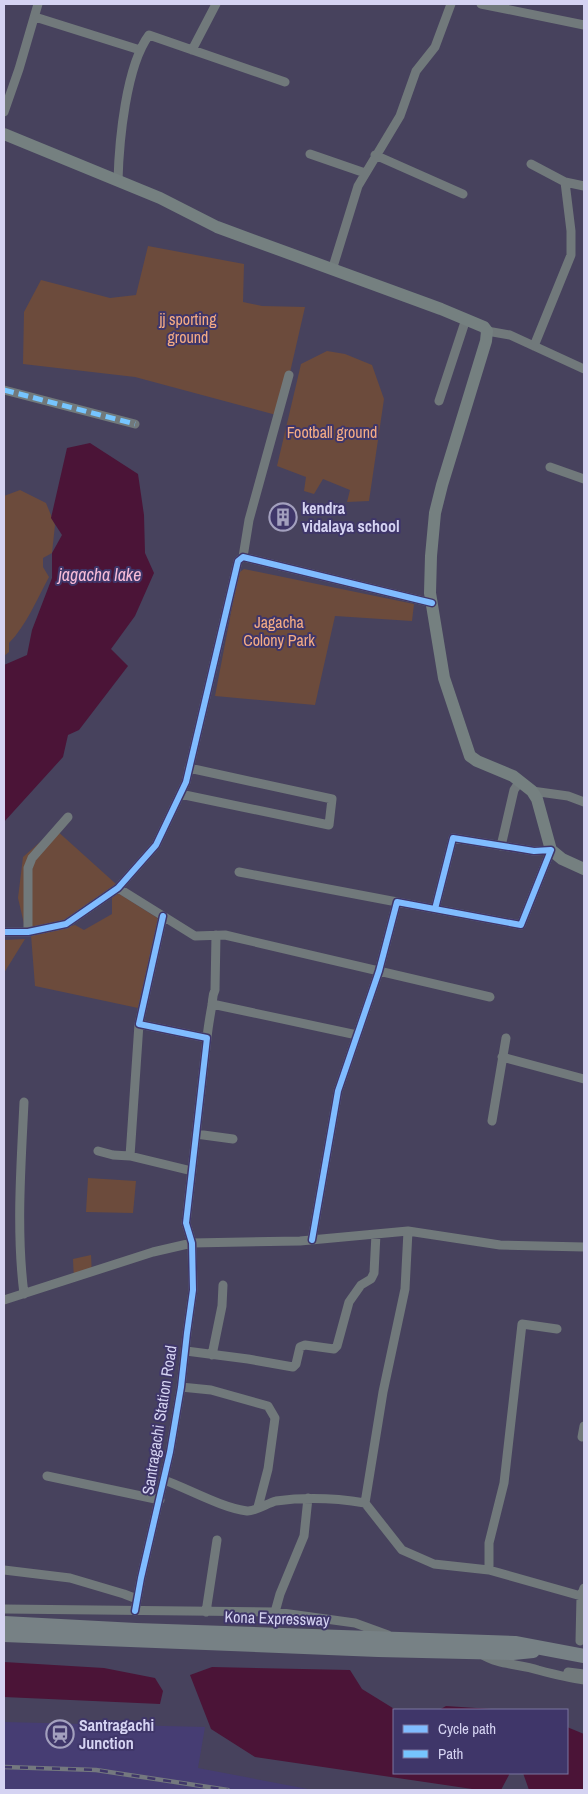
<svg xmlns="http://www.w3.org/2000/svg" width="588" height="1794" font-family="'Archivo Narrow',sans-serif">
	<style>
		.built { fill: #463d73 }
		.green { fill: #6c4b3c }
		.water { fill: #4b1437 }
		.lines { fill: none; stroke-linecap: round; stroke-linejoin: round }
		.minor { stroke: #71797b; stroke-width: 9 }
		.secondary { stroke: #758080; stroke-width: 12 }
		.trunk { stroke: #778185; stroke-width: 14 }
		.rail-casing { stroke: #74787f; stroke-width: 4.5 }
		.rail { stroke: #3f3669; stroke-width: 2.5; stroke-dasharray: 8; stroke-linecap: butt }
		.quiet { stroke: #76c5fe; stroke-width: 5; stroke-dasharray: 10 5; stroke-linecap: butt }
		.cycleway-casing { stroke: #3f3669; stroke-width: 9 }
		.cycleway { stroke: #80bcff; stroke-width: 6 }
		.labels { text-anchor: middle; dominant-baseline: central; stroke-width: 4; stroke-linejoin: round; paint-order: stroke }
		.park-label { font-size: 16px; fill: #f5ac84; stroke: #3f3669 }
		.poi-label { font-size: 16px; font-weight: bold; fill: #d5d3f2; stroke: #3f3669; text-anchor: start }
		.street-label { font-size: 16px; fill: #d5d3f2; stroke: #3f3669 }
		.water-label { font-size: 18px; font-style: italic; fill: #f7bcd8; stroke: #3f3669 }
	</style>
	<rect width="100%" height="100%" fill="#47425d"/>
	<path class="built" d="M4 1722 205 1727 198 1768 313 1790H4Z"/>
	<path class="green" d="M148 246 244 264 243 302 262 306 305 307 280 416 135 377 23 364 24 312 41 280 110 298 136 295Z
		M327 351 345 354 372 365 384 399 369 501 347 502 350 490 323 479 314 494 304 491 306 477 277 466 301 364Z
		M20 490 46 503 55 525 52 553 43 558V567L49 577C37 599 26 626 9 643V652L4 656V496Z
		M244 569 414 604 412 621 335 616 315 705 215 696 234 597 237 574Z
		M55 829 116 884 63 921 25 928 18 898 23 857Z
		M118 893 159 919 138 1008 35 986 31 935 75 925 84 930 112 914V898Z
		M25 939 4 973V940Z
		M88 1178 136 1181 133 1213 86 1212Z
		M91 1255 92 1276 74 1281 73 1259Z"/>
	<path class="water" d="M90 443 138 474 144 515 145 553 154 573 135 616 111 649 128 666 79 730 68 735 63 757 4 822V665L27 655 32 630 52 578V553L62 535 51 518 67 448Z
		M4 1662 104 1668 155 1678 163 1691 160 1704 4 1697Z
		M212 1667 350 1670 362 1689 396 1710H394V1773H510L501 1790H479L255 1757 211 1729 190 1675Z
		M446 1706 491 1709 495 1710H439Z
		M567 1727 584 1734V1790H529L523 1773H567Z"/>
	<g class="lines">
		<path class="minor" d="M481 4 584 25
			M35 17 140 50
			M192 50 216 4
			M4 112 19 69 38 4
			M310 154 365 173
			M375 155 463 194
			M531 164 565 182 584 186
			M118 181C119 141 126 66 149 35L285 82
			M332 270 358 186 400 116 416 71 435 47 451 4
			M487 331 510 335 584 369
			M534 346 571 255V231L565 182
			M4 390 135 424
			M439 401 466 319
			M550 467 584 479
			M243 557 249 520 289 375
			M532 791 568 796 584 802
			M180 794 329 825 332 799 189 768
			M501 846 514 790 520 781
			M239 872 397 902
			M118 888 195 936 225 935 490 997
			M4 932H28L66 924 118 888 156 845 186 782 238 561 243 557 432 603
			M28 932V868L32 858 68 817
			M212 1004 357 1035
			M207 1038C208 1027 210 1016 212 1005 213 999 212 996 215 990L216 935
			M502 1057 584 1079
			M24 1102C21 1166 16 1231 24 1294
			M492 1121 506 1038
			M196 1134 233 1139
			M98 1151 113 1155 130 1156 192 1171
			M130 1156 139 1024
			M312 1240 338 1091 379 971 397 902 521 925 551 850 534 851 453 838 435 909
			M4 1300 153 1252 192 1243 300 1241 408 1231 500 1245 584 1247
			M557 1329 522 1324 504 1483 489 1543V1570L581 1596
			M186 1351 248 1359 293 1367 296 1364 300 1347 305 1345 334 1349 337 1346 349 1302 361 1285 371 1279 374 1273 376 1234
			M212 1355 222 1306 223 1285
			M181 1387 211 1390 268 1406 275 1418 268 1469 258 1507
			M582 1437 584 1426
			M47 1476 160 1500
			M164 1480C189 1489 222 1508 247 1511 254 1512 268 1503 276 1501 306 1497 335 1498 365 1503L383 1392 405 1289 408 1231
			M365 1503 402 1550 434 1564 489 1570
			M4 1570 70 1578 124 1594 137 1599
			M4 1609 275 1612 355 1623 388 1635
			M135 1611 141 1578 170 1452 181 1387 187 1333 193 1290 192 1243 186 1223 207 1038 139 1024 163 916
			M206 1612 217 1540
			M275 1612 280 1594 304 1536 308 1498
			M580 1641 581 1596 584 1588
			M481 1654C498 1665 519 1664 538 1670 553 1674 568 1678 584 1680
			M568 1672 584 1674"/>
		<path class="secondary" d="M4 134 160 198 217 227 441 309 484 327 487 331 486 341 442 485 435 513 431 556 430 593 444 678 470 756 477 761 513 776 532 791 537 799 551 850 562 859 584 869"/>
		<path class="trunk" d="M4 1623 136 1630 515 1643 584 1656
			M4 1635 378 1650 513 1653 533 1651"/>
		<g class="rail-casing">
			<path id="rail" d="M4 1767 96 1770 228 1790"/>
		</g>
		<use href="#rail" class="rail"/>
		<path class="quiet" d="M4 390 135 424"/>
		<g class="cycleway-casing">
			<path id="cycleway" d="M4 932H28L66 924 118 888 156 845 186 782 238 561 243 557 432 603
				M312 1240 338 1091 379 971 397 902 521 925 551 850 534 851 453 838 435 909
				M135 1611 141 1578 170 1452 181 1387 187 1333 193 1290 192 1243 186 1223 207 1038 139 1024 163 916"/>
		</g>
		<use href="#cycleway" class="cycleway"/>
	</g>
	<defs>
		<g id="building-ring" transform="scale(1.4375)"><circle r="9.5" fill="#3f3669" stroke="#a3a0be" stroke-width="1.5"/><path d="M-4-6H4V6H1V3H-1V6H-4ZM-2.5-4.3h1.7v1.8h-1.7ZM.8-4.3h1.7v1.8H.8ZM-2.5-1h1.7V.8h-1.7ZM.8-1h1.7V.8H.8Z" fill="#a3a0be"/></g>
		<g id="station-ring" transform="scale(1.4375)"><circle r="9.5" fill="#3f3669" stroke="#a3a0be" stroke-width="1.5"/><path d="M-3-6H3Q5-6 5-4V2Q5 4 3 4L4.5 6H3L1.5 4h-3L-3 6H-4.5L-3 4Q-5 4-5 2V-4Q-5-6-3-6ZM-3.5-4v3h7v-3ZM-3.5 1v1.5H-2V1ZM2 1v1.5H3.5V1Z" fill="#a3a0be"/></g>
	</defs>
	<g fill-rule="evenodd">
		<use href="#building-ring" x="283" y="517"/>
		<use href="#station-ring" x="60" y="1734"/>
	</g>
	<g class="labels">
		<g class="park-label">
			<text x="188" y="319">jj sporting<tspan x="188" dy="18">ground</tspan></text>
			<text x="332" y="432">Football ground</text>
			<text x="279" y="622">Jagacha<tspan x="279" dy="18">Colony Park</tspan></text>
		</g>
		<g class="poi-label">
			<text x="302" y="508">kendra<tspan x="302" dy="18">vidalaya school</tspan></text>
			<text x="79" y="1725">Santragachi<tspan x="79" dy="18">Junction</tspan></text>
		</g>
		<g class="street-label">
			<text transform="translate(159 1420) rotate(-81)">Santragachi Station Road</text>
			<text transform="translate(277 1618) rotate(2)">Kona Expressway</text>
		</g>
		<g class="water-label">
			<text x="100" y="574">jagacha lake</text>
		</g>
	</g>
	<rect width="588" height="1794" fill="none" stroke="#d5d3f2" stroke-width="10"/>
	<rect x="393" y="1709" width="175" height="65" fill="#3f3669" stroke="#7b75a0"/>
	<rect x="403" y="1725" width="25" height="8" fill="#80bcff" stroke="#7b75a0"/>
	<text x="438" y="1734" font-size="15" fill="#d5d3f2">Cycle path</text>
	<rect x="403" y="1750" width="25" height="8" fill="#76c5fe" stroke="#7b75a0"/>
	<text x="438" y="1759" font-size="15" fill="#d5d3f2">Path</text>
</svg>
